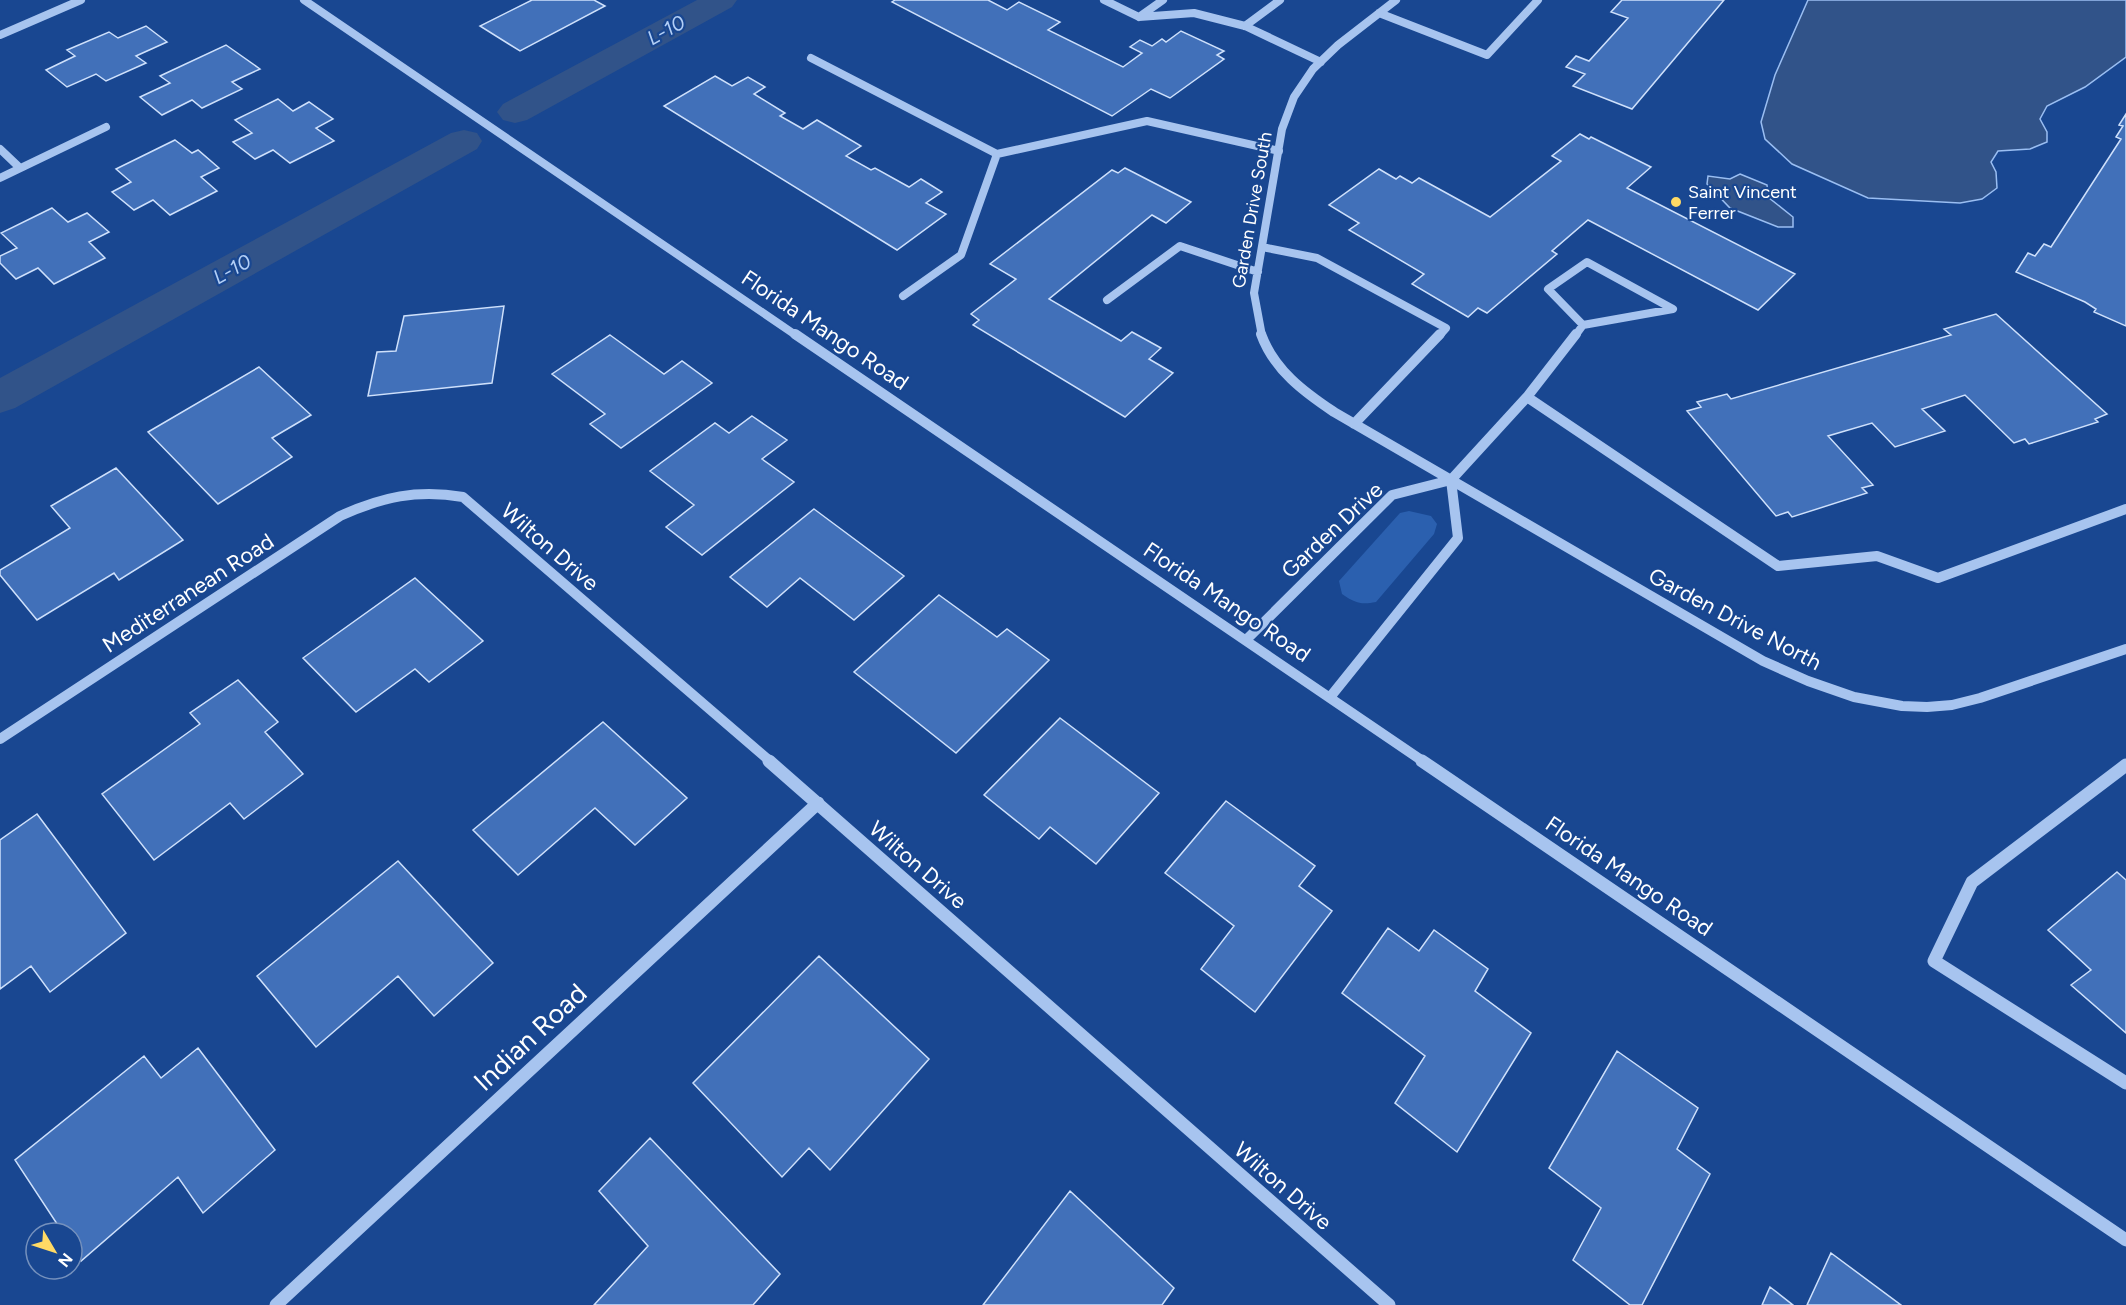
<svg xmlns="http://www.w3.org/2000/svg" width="2126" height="1305" font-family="Figtree,sans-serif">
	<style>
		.green { fill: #2b60af }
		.water { fill: #315389; stroke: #9abef2; stroke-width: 1.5 }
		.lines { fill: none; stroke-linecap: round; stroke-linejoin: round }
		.canal { fill: #315389; fill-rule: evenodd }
		.building { fill: #4170b9; stroke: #cee0fb; stroke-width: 1.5 }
		.minor-far2 { stroke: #a7c4ef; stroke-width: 8 }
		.minor-far1 { stroke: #a7c4ef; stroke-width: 10 }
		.minor { stroke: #a7c4ef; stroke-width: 13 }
		.poi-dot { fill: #ffda65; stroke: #194791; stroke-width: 2 }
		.labels { text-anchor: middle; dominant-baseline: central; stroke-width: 4.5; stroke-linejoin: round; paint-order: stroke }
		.far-poi-label { font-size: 18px; fill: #fff; stroke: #194791; text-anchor: start }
		.far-street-label { font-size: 18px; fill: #fff; stroke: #194791 }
		.far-water-label { font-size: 20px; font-style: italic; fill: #b3cff6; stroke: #194791 }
		.street-label { font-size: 22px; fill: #fff; stroke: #194791 }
		.near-street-label { font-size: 27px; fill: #fff; stroke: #194791 }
	</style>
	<rect width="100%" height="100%" fill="#194791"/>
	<path class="green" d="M1409 511 1431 516 1437 524 1434 534 1376 602C1361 605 1355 603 1342 594L1339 581 1400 513Z"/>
	<path class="water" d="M1808 0H2126V57L2085 87 2047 106 2040 119 2047 132V142L2030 149 1998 151 1991 162 1996 172 1997 188 1982 199 1960 203 1868 198 1792 164 1765 139 1761 122 1775 75Z
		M1740 174 1767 185 1768 197 1793 217V227H1778L1730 208 1707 184 1708 176 1730 179Z"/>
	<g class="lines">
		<path class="canal" d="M697 0H737L732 7 527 120 515 123 503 120 497 112 503 104Z
			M464 130 477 133 482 141 477 149 15 408 0 413V378L451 133Z"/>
	</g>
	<path class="building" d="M532 0H594L605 6 520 51 480 26Z
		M895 0H988L1007 10 1019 2 1060 22 1048 30 1123 67 1142 53 1130 47 1140 40 1152 46 1162 39 1166 42 1181 31 1224 51 1217 55 1224 59 1170 98 1151 89 1112 116 892 2Z
		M1622 0H1724L1632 109 1573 86 1585 74 1566 67 1576 56 1589 61 1628 18 1611 12Z
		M146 26 167 42 136 56 146 63 106 81 96 74 67 87 46 70 75 56 67 50 109 32 118 38Z
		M226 45 260 69 232 82 242 89 202 108 192 100 162 115 140 97 170 83 160 76Z
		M715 76 732 86 748 77 765 87 754 94 785 113 780 116 803 129 817 120 861 146 846 156 871 170 875 168 909 187 921 179 942 192 926 203 946 214 897 250 664 106Z
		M278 99 293 111 309 102 333 119 316 128 334 141 290 163 273 150 255 159 233 142 252 133 235 120Z
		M2126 114V326L2094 312 2096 309 2085 302 2016 272 2028 253 2035 256 2044 244 2051 247 2121 139 2116 137 2123 126 2119 125Z
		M1580 134 1589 139 1591 137 1651 167 1627 188 1795 274 1758 310 1588 220 1552 251 1557 254 1487 313 1478 308 1468 317 1412 284 1424 274 1349 230 1359 223 1329 205 1379 169 1396 179 1400 176 1412 183 1419 178 1490 217 1561 161 1552 156Z
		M175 140 192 153 198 150 219 168 201 177 217 191 170 215 153 200 134 210 112 192 131 182 116 169Z
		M1125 168 1191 202 1166 223 1152 215 1049 299 1121 341 1132 332 1161 348 1149 359 1173 373 1125 417 973 325 979 320 971 314 1016 279 990 264 1112 170 1118 173Z
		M52 208 68 222 87 213 109 232 89 242 105 258 54 284 38 268 16 279 0 263V256L17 248 1 233Z
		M504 306 492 383 368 396 377 352 396 351 404 316Z
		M1996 314 2107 414 2095 419 2098 422 2029 444 2025 439 2014 443 1965 395 1922 409 1945 431 1895 447 1872 423 1828 436 1873 485 1862 488 1867 493 1792 517 1788 512 1776 516 1687 411 1701 407 1697 402 1727 394 1731 399 1951 335 1944 329Z
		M610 335 664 374 682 361 712 383 621 448 590 424 605 414 552 374Z
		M259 367 311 415 272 438 292 457 218 504 148 432Z
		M752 416 787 440 762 459 794 482 702 555 666 527 694 505 650 471 715 423 729 433Z
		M116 468 183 540 119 580 114 573 37 620 0 575V570L70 528 51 506Z
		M814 509 904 576 854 620 800 578 767 607 730 577Z
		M415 578 483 641 429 682 415 669 356 712 303 658Z
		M939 595 997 637 1007 629 1049 660 956 753 854 672Z
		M238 680 278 722 265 732 303 774 244 819 230 803 154 860 102 794 200 724 190 713Z
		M1060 718 1159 793 1096 864 1050 827 1039 839 984 795Z
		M603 722 687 798 635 845 595 808 518 875 473 830Z
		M1226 801 1315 866 1299 886 1332 911 1255 1012 1201 969 1234 926 1165 873Z
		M37 814 126 933 50 992 31 966 0 989V840Z
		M398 861 493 963 434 1016 398 976 316 1047 257 976Z
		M2117 872 2126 880V1033L2071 985 2091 970 2048 930Z
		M1388 928 1419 951 1434 930 1488 969 1475 991 1531 1033 1457 1152 1395 1103 1425 1056 1342 993Z
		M819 956 929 1059 830 1170 809 1148 782 1177 693 1083Z
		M198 1048 275 1150 203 1213 178 1177 81 1261 72 1247V1233H63L15 1160 144 1056 161 1078Z
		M1617 1051 1698 1108 1677 1149 1710 1174 1642 1305H1630L1573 1260 1601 1208 1549 1168Z
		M650 1138 780 1274 753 1305H594L648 1246 599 1191Z
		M1070 1191 1174 1288 1162 1305H983Z
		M1831 1253 1901 1305H1807Z
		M1770 1287 1793 1305H1762Z"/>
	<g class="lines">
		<path class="minor-far2" d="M304 0 797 336
			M1104 0 1139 17 1194 13 1245 26 1321 62
			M1379 13 1487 55 1538 0
			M1139 17 1163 0
			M1245 26 1280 0
			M0 35 81 0
			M811 58 997 154 1147 121 1279 151
			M0 149 20 168
			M0 178 106 127
			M1262 247 1317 258 1446 328 1439 336
			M1587 262 1673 309 1583 325 1548 289Z
			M903 296 961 255 997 154
			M1107 300 1180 246 1258 272
			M1262 336 1254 293 1282 129 1294 97 1313 69 1338 45 1396 0
			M1575 336 1583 325"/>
		<path class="minor-far1" d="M795 334 1424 762
			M1261 334C1274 370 1304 392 1334 412L1763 661 1808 681 1854 697 1902 706 1927 707 1952 705 1980 698 2126 649
			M1527 397 1778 566 1877 556 1938 578 2126 509
			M1354 424 1440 334
			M1451 480 1527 397 1576 334
			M1247 639 1392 495 1451 480
			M1331 696 1458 538 1451 480
			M0 739 340 516C382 497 417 489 463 497L771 762"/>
		<path class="minor" d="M769 761 1389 1305
			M1422 761 2126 1240
			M2126 765 1972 882 1934 961 2126 1083
			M276 1305 818 803"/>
	</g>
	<circle class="poi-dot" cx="1676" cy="202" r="6"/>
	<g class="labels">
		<g class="far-poi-label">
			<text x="1688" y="192">Saint Vincent<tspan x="1688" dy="21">Ferrer</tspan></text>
		</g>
		<g class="far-street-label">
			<text transform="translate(1252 210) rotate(-80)">Garden Drive South</text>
		</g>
		<g class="far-water-label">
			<text transform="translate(666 30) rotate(-29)">L-10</text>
			<text transform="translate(232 269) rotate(-29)">L-10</text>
		</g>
		<g class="street-label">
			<text transform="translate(825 330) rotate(34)">Florida Mango Road</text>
			<text transform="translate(1332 530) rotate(-43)">Garden Drive</text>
			<text transform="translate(550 547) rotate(41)">Wilton Drive</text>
			<text transform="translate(188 593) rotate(-33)">Mediterranean Road</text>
			<text transform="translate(1227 602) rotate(34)">Florida Mango Road</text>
			<text transform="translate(1735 619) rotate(28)">Garden Drive North</text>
			<text transform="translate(918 865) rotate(41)">Wilton Drive</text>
			<text transform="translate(1629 876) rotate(34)">Florida Mango Road</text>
			<text transform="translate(1283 1186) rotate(41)">Wilton Drive</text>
		</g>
		<g class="near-street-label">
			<text transform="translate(530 1037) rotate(-43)">Indian Road</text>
		</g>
	</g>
	<g transform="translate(54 1251) rotate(129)"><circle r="28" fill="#194791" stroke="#7591bd" stroke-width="1.5"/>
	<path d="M0-4.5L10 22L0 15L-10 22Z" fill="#ffda65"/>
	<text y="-9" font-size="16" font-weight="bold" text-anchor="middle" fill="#ffffff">N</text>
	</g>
</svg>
